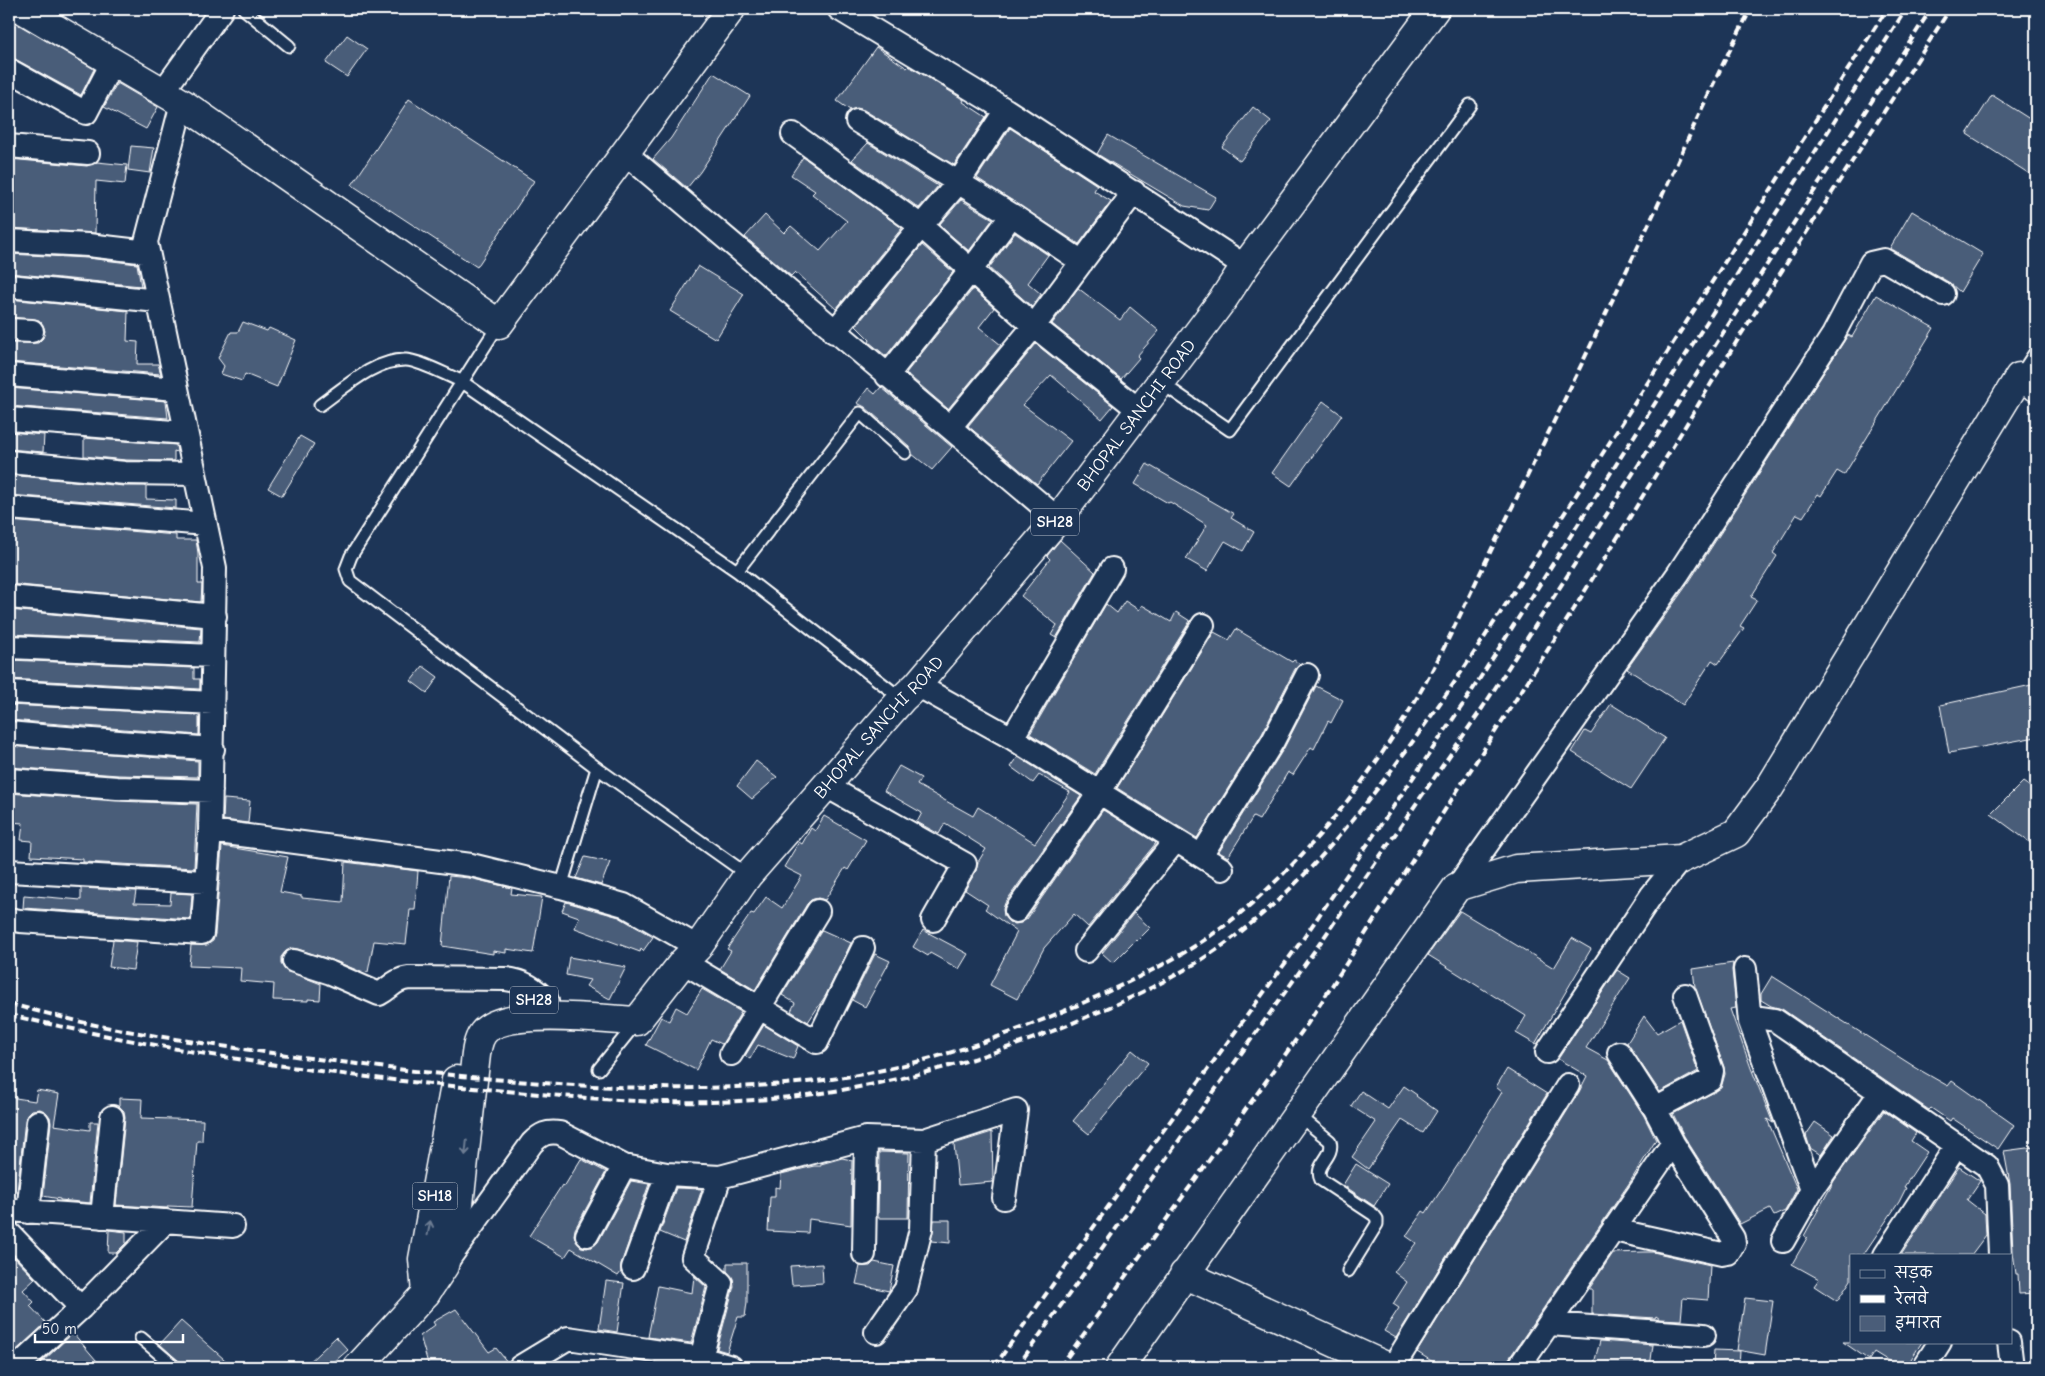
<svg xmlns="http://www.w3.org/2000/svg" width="2045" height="1376" font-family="'Comic Neue','Playpen Sans Deva',sans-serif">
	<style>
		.building { fill: #4a5d79; stroke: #fff }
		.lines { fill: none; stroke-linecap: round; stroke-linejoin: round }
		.service-casing { stroke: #fff; stroke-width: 15 }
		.minor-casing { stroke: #fff; stroke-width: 26 }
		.tertiary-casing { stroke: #fff; stroke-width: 31 }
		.primary-casing { stroke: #fff; stroke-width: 31 }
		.service { stroke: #1d3557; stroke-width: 11 }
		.minor { stroke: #1d3557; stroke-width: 22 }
		.tertiary { stroke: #1d3557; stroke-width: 28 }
		.primary { stroke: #1d3557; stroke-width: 28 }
		.rail { stroke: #fff; stroke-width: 4; stroke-dasharray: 8 4; stroke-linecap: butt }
		.oneway { stroke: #6c7c92 }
		.labels { text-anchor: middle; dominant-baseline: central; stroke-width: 4; stroke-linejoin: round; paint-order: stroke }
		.shield { fill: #1d3557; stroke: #bbc2cd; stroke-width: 1 }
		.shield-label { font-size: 16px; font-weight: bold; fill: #fff }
		.street-label { font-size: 18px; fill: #fff; stroke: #1d3557 }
	</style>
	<rect width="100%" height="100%" fill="#1d3557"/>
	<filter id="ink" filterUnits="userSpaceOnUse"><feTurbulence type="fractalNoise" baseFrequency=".02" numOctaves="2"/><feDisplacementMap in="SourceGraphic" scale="10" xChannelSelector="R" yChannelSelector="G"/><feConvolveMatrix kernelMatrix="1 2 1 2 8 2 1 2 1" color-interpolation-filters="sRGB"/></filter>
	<g filter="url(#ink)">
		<path class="building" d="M9 17 14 22 94 69 81 95 15 59 9 57Z
			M347 35 367 49 347 77 326 63Z
			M876 47 907 68 909 66 964 100 963 102 986 117 954 165 864 110 857 108 850 110 837 101Z
			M713 73 750 96 700 172 687 188 653 159 671 138Z
			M117 83 158 107 146 129 104 107Z
			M1992 95 2036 123V178L1967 134Z
			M409 99 534 181 477 267 352 185Z
			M1253 107 1271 121 1240 161 1222 147Z
			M1010 128 1097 185 1094 191 1111 201 1079 244 977 178Z
			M1108 135 1216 197 1208 210 1184 206 1097 154Z
			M868 143 938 186 919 208 852 160Z
			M131 146 154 148 150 173 128 170Z
			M803 157 902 228 836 309 795 272 791 276 745 237 765 215 784 233 791 226 820 251 847 221 812 194 815 191 791 175Z
			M9 159 87 166 97 162 127 165 125 184 96 181 95 233 9 228Z
			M961 200 993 219 969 251 939 225Z
			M1912 211 1983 254 1960 292 1950 283 1890 248Z
			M1015 233 1048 255 1028 283 1041 294 1032 307 989 268Z
			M922 245 953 272 886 356 869 342 870 340 856 326Z
			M9 254 87 258 137 264 141 286 9 273Z
			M698 266 744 294 716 339 670 311Z
			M1078 288 1120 320 1130 307 1159 331 1137 356 1139 358 1121 379 1052 324Z
			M973 289 994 308 979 327 1001 345 948 409 906 373Z
			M1876 295 1934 328 1844 475 1837 471 1821 496 1818 494 1803 517 1797 514 1773 553 1777 556 1751 597 1757 600 1740 626 1744 628 1718 664 1712 660 1683 705 1627 669 1689 582 1848 335 1852 337Z
			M9 299 128 311 127 341 138 342 137 364H158L161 374 9 362V343H38L43 338 45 331 43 325 39 320 9 317Z
			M243 322 267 331 269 328 296 340 277 387 245 374 242 381 221 374 224 366 218 358 231 332H238Z
			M1036 344 1113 406 1102 419 1051 375 1023 405 1071 441 1037 484 968 426Z
			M881 387 952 447 932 470 912 454 910 447 889 428 865 407 857 403 868 388 875 394Z
			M9 388 166 401 168 418 9 406Z
			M1323 401 1342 415 1291 486 1272 473Z
			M9 432 44 435 43 452 9 449Z
			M300 436 314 444 282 496 268 488Z
			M84 438 176 445 177 452 174 451V461L126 460 84 456Z
			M1147 464 1234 514 1231 518 1254 532 1243 551 1225 541 1207 571 1186 559 1207 525 1170 502 1168 503 1135 484Z
			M9 475 124 486H146V499L176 500V508L9 495Z
			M9 521 176 535V540H196L198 553V584H202L201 602 9 584Z
			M1060 540 1095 572 1056 638 1051 635 1057 625 1021 596 1050 559 1047 556Z
			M1125 601 1139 610 1142 605 1171 622 1176 612 1190 621 1095 774 1030 734 1106 604 1117 613Z
			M9 610 201 628 200 642 9 634Z
			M1236 629 1292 662 1294 660 1300 664 1295 669 1262 734 1197 838 1117 788 1214 632 1229 640Z
			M9 660 194 668V679H200V689L9 679Z
			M423 666 438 677 427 693 411 681Z
			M2036 684V737L1949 753 1940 705Z
			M1316 686 1343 700 1331 723 1328 721 1314 749 1311 747 1293 775 1288 772 1259 820 1253 817 1228 857 1219 852 1284 748Z
			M1611 704 1665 738 1631 789 1572 752 1585 731 1591 734Z
			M9 705 199 715V735L9 720Z
			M9 746 198 761V777L118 775 9 767Z
			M1018 757 1081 796 1005 903 1003 909 1004 916 1009 922 1015 924 1021 923 1027 919 1103 810 1156 843 1088 927 1074 914 1044 948 1017 999 990 985 1017 932 985 909 988 905 965 890 976 871 978 862 986 849 945 823 939 834 917 822 922 813 884 791 899 766 921 778 917 785 973 816 978 807 1035 843 1070 792 1039 775 1033 783 1011 767Z
			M756 761 777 777 752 799 737 786Z
			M2023 782 2036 791V847L1991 814Z
			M9 793 116 801 197 804 194 868 83 862V859L31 856 32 841 21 840 23 823 9 822Z
			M224 799 250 801 248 823 223 820Z
			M824 816 866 840 848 870 845 868 825 900 818 898 811 900 807 904 755 990 720 969 731 951 727 949 751 913 754 914 766 897 782 908 802 876 784 867 799 842 802 844 811 828 815 831Z
			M222 846 288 857 280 892 302 896V898L343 902 345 862 418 871 415 910H410L406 944 374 941 368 972 359 971 335 961 298 949 292 948 286 951 281 957V964L285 970 321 984 320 1000 308 999V1001L273 1000 274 984 240 981 241 968 189 966 191 945H207L213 941 215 934Z
			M585 857 610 862 601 885 576 878Z
			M449 876 469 878 512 888 511 894 542 897 533 953 506 949V953L493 951V954L442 946Z
			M81 888 136 891 134 903 170 904 171 893 192 894 190 919 23 908 24 895 81 900Z
			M566 902 619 917 653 937 643 951 641 949 640 952 575 928 579 917 562 911Z
			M1460 911 1554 968 1572 938 1591 949 1535 1044 1516 1033 1526 1016 1428 955Z
			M1134 913 1150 928 1137 941 1136 940 1113 963 1102 953Z
			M822 930 851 943 826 995 808 1022 791 1011 795 1003 782 995Z
			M923 930 968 954 959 969 930 953 928 956 913 947Z
			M113 940 137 942 133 970 109 967Z
			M875 954 890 961 865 1007 852 1000Z
			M569 957 626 967 610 999 586 986 590 980 566 975Z
			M1733 963 1732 970 1736 1008 1730 1009 1751 1068 1773 1123 1767 1119 1797 1189 1785 1211 1774 1216 1770 1209 1740 1224 1684 1136 1673 1114 1716 1091 1721 1088 1725 1074 1724 1067 1695 987 1693 969Z
			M1617 970 1630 978 1586 1048 1608 1060 1644 1116 1656 1140 1630 1182 1508 1360 1506 1367H1441L1417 1352 1579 1092 1587 1076 1558 1059Z
			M1772 976 1918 1069 1948 1086 1952 1081 2014 1125 1998 1149 1952 1118 1950 1121 1931 1108 1929 1110 1782 1009 1771 1006 1761 1000V994Z
			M702 989 741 1012 722 1044 711 1039 696 1070 646 1045 661 1017 669 1021 676 1007 687 1013Z
			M1644 1016 1657 1033 1680 1020 1698 1071 1660 1092 1627 1043Z
			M764 1025 798 1046 793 1059 758 1045 750 1059 745 1056Z
			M1132 1050 1148 1063 1089 1134 1073 1121Z
			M1507 1069 1547 1094 1396 1338 1384 1331 1399 1308 1393 1304 1407 1282 1394 1272 1416 1243 1406 1236 1423 1211 1426 1213 1465 1154 1502 1092 1496 1087Z
			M1404 1086 1417 1095 1416 1096 1437 1111 1423 1133 1402 1120 1368 1169 1352 1157 1376 1122 1351 1106 1361 1091 1388 1109Z
			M37 1090 59 1094 54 1125 90 1130V1122H98L90 1203 60 1200V1199L43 1196 51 1123 50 1117 46 1112 40 1109 32 1110 27 1115 25 1120 17 1192 9 1191V1097L35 1101Z
			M119 1098 142 1099 141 1118 203 1120 202 1141H197L192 1207 168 1206V1208L116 1205 125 1118 124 1111 119 1106Z
			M1884 1111 1916 1133 1911 1141 1927 1152 1904 1187 1906 1188 1899 1202 1863 1255H1851V1280L1837 1301 1814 1286 1819 1279 1792 1264 1807 1238 1804 1236 1834 1181Z
			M1815 1122 1834 1135 1821 1155 1810 1148 1806 1135Z
			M992 1132 993 1182 958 1185 954 1144Z
			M2034 1147 2036 1164V1293L2019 1294 2018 1274H2016L2013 1252 2010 1184 2004 1151Z
			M879 1152 909 1153 908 1218H878Z
			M842 1158 852 1160 851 1225 809 1219 808 1233 768 1231 770 1197H775V1187L780 1188 781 1174 814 1166H821V1164Z
			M581 1159 606 1172 575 1229 574 1235 576 1241 581 1247 587 1248 593 1246 598 1242 631 1181 649 1184 621 1264V1272L618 1276 571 1248 565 1257 529 1236 562 1185 564 1187Z
			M1356 1164 1388 1184 1374 1206 1343 1185Z
			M1959 1167 1980 1181 1967 1200 1985 1214 1986 1235 1971 1255H1901Z
			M676 1188 702 1189 684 1242 660 1232Z
			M934 1220H950V1243L931 1241Z
			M109 1230 126 1232V1243L116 1253H108Z
			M9 1252 35 1279 23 1290 34 1302 30 1306 46 1323 9 1357Z
			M1643 1252H1653L1710 1265 1708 1300 1683 1298 1681 1320 1660 1319 1656 1316 1655 1318 1592 1314V1289H1589L1613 1253Z
			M874 1262 894 1266 889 1291 856 1284 860 1266H870Z
			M727 1263H747V1302L745 1317H738L727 1352 717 1349 734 1286 733 1279 727 1271Z
			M822 1264 823 1283 792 1285 790 1266Z
			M694 1276 706 1287 691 1343 648 1337 658 1286 692 1293Z
			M606 1281 624 1283 617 1332 599 1329Z
			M1745 1298 1773 1301 1765 1355 1737 1350Z
			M456 1309 489 1352 496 1348 508 1363 507 1367H429L420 1336 435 1325 433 1322Z
			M181 1321 233 1367H185L160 1344Z
			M73 1333 102 1367H45L41 1363Z
			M336 1337 348 1350 328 1367H304Z
			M1600 1341 1653 1345 1650 1367H1593Z
			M1843 1342H1922L1906 1367H1898L1874 1352 1869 1360Z
			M1714 1350 1740 1351 1739 1367H1713Z"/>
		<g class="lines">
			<g class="service-casing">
				<path id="service" d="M244 9 289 46
					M499 324 351 556 346 569 350 581 597 768 748 875
					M2019 377 2036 351
					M1160 382 1230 430 1470 105
					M320 405C344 388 375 359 406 360 421 361 446 375 461 381L737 571 902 699
					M737 571 860 413 905 453
					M561 887 597 768
					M599 1069 636 1023
					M1297 1114 1330 1141C1335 1158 1313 1164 1321 1180L1374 1215 1377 1219V1224L1348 1271
					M141 1338 175 1367"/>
			</g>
			<g class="minor-casing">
				<path id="minor" d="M839 9 1006 110 1245 266
					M9 70 86 113 112 63
					M162 93 222 9
					M857 121 1012 215 1082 262
					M793 134 921 226 1034 326 1139 410
					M9 146 88 153
					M625 153 1058 519
					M9 241 88 245 148 252
					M9 286 158 301
					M9 330 32 331
					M834 332 921 226 958 183 1006 110
					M9 375 177 389
					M887 376 971 270 1012 215
					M9 419 186 433
					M950 427 1034 326 1134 192
					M9 462 125 473 195 474
					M9 508 206 524
					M9 597 215 616
					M9 647 213 656
					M917 685 1012 738 1222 869
					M9 692 212 703
					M9 733C77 740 145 743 213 749
					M1012 738 1112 569
					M9 780 117 788 211 791
					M826 786 965 864 933 920
					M210 831 471 865 561 887 624 905 698 947
					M1201 856 1273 741 1307 675
					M9 871 205 882
					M1457 887 1678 574 1833 335 1871 263 1884 260 1943 294
					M1016 911 1099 793 1203 625
					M9 919 20 921 202 933 210 831 215 568 146 242 182 103
					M1086 951 1176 840
					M294 961 331 973 379 994C391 988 393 980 409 978L506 979C524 981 534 988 547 1001
					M683 962 817 1042 863 948
					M1745 969 1750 1022 1812 1190
					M1750 1022 1762 1018 1775 1020 1987 1166 1997 1185 2000 1255
					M1547 1052 1651 896 1681 859
					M731 1054 818 911
					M1655 1109 1710 1080 1712 1071 1685 995
					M9 1210 233 1226
					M28 1212 38 1122
					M102 1217 112 1117
					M1614 1230 1722 1254 1728 1253 1734 1243 1733 1238 1673 1143 1655 1109 1619 1053
					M9 1233 81 1308
					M587 1235 624 1166
					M1783 1241 1812 1190 1880 1093
					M864 1254 866 1138
					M1885 1255 1957 1145
					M448 1260 532 1143C541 1134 547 1131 560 1133L624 1166 667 1174 720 1177 866 1138 924 1140 1016 1110 1004 1198
					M633 1268 667 1174
					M1549 1324 1704 1335
					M876 1332 906 1289 921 1229 924 1140
					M2009 1342 2012 1367
					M701 1358 721 1283 693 1257 720 1177
					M17 1367 81 1308 166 1221
					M520 1367 568 1338 701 1358 731 1367
					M1393 1367 1568 1085
					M1519 1367 1673 1143
					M1924 1367 1940 1342"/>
			</g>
			<g class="tertiary-casing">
				<path id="tertiary" d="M22 9 182 103 499 324 731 9
					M1184 1274 1388 1367
					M1120 1367 1457 887 1516 869 1681 859 1736 833 1770 787 2019 377 2036 387"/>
			</g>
			<g class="primary-casing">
				<g id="primary">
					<path d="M426 1293 423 1259 456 1080"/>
					<path id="s1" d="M358 1367 426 1293 444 1266 459 1204 475 1063C476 1053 477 1041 483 1033 503 1006 605 1020 637 1021L683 962 698 947 748 875 902 699 917 685 1058 519 1224 298 1245 266 1435 9"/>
				</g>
			</g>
			<use href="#service" class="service"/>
			<use href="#minor" class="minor"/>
			<use href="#tertiary" class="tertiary"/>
			<use href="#primary" class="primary"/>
			<path class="rail" d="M9 1004C43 1012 77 1022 111 1028 203 1045 295 1056 388 1068 526 1084 668 1096 807 1082 907 1072 1005 1038 1096 997 1142 976 1188 954 1228 923 1298 868 1356 796 1403 721 1440 662 1468 597 1499 534 1552 426 1604 318 1656 209 1687 142 1716 74 1751 9
				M9 1015C158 1049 309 1073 462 1087 553 1095 646 1106 739 1101 860 1095 978 1064 1089 1016 1129 999 1171 980 1207 956 1231 941 1253 922 1274 904 1318 864 1357 816 1393 768 1454 688 1507 602 1562 517 1670 348 1778 178 1887 9
				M994 1367 1125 1183 1305 936 1468 697 1906 9
				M1017 1367 1318 946 1483 707 1931 9
				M1060 1367 1308 1023 1574 609 1740 336 1950 9"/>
		</g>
		<defs><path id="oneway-shaft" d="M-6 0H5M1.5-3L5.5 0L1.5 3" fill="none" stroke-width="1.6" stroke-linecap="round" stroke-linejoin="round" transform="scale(1.25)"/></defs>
		<g class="oneway">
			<use href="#oneway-shaft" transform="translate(466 1148) rotate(96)"/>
			<use href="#oneway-shaft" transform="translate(429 1228) rotate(-79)"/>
		</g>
	</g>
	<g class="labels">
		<g class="shield">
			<rect x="1031" y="508.5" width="48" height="27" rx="4"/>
			<rect x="510" y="986.5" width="48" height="27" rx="4"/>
			<rect x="412.5" y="1182.5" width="45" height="27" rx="4"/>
		</g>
		<g class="shield-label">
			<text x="1055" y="522">SH28</text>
			<text x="534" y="1000">SH28</text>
			<text x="435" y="1196">SH18</text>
		</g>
		<g class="street-label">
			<text stroke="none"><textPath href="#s1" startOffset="1314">BHOPAL SANCHI ROAD</textPath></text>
			<text stroke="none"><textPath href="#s1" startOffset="909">BHOPAL SANCHI ROAD</textPath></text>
		</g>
	</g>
	<rect width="2045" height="1376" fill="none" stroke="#1d3557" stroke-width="30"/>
	<rect x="15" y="15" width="2015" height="1346" fill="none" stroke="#fff" stroke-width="2" filter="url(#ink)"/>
	<rect x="1850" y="1254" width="162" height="90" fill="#1d3557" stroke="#77869a"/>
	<rect x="1860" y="1270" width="25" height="8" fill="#1d3557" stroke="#77869a"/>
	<text x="1895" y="1278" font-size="15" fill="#ffffff">सड़क</text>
	<rect x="1860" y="1295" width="25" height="8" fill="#ffffff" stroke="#77869a"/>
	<text x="1895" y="1304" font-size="15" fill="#ffffff">रेलवे</text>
	<rect x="1860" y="1316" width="25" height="15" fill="#4a5d79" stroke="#77869a"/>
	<text x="1895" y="1328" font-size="15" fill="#ffffff">इमारत</text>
	<path d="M35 1334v8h148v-8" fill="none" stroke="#ffffff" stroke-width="2.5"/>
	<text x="42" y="1334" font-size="15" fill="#ffffff" stroke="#1d3557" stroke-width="4" paint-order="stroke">50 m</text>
</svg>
